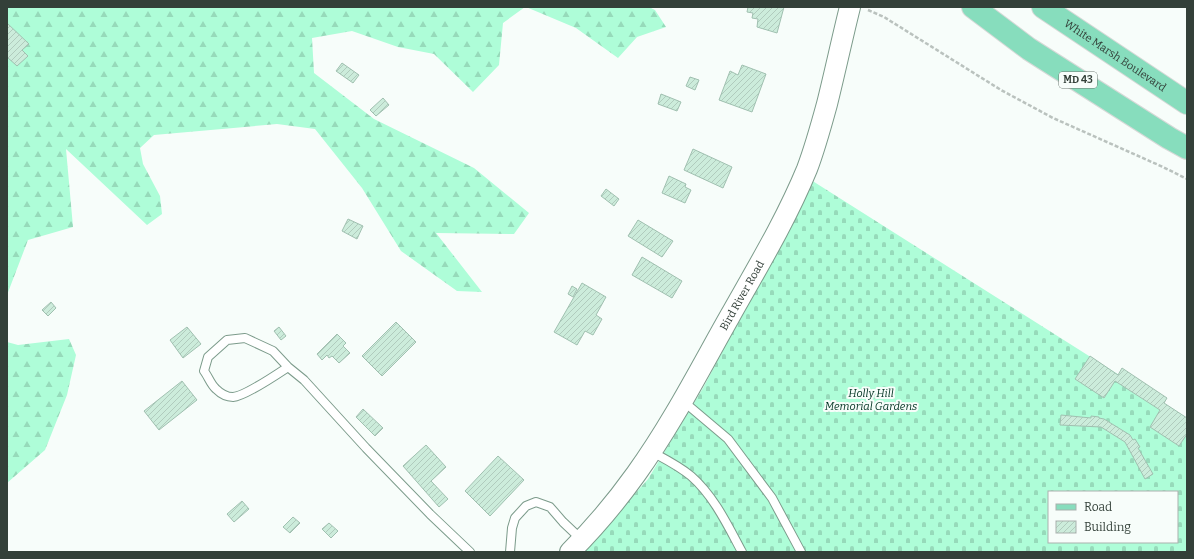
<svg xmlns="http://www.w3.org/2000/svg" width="1194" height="559" font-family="Bitter,serif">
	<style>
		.forest { fill: url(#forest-firs) }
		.cemetery { fill: url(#cemetery-stones); fill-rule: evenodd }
		.building { fill: url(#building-hatch); stroke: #a0c0b0 }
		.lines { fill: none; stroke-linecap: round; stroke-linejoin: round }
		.service-casing { stroke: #7c9b8b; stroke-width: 10 }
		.tertiary-casing { stroke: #7c9b8b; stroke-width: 22 }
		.primary-casing { stroke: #d6d9d7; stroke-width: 24 }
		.path { stroke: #bac2be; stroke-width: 2.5; stroke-dasharray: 4 2; stroke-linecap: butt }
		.service { stroke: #fff; stroke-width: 8 }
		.tertiary { stroke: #fff; stroke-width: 20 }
		.primary { stroke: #87ddbd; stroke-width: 22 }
		.labels { text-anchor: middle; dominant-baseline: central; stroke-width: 4; stroke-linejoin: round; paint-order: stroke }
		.shield { fill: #f7fdfa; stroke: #6e7973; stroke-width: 1 }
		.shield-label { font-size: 10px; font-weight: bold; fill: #334039 }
		.street-label { font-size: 11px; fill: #334039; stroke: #f7fdfa }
		.park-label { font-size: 11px; font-style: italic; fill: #013321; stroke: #f7fdfa }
	</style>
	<defs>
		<pattern id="forest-firs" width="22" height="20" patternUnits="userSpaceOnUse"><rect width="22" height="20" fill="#aefdd8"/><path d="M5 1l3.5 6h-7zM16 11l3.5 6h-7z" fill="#96daba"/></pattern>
		<pattern id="cemetery-stones" width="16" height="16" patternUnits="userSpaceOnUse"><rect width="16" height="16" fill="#aefdd8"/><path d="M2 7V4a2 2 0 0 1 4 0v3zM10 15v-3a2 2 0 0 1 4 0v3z" fill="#96daba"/></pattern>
		<pattern id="building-hatch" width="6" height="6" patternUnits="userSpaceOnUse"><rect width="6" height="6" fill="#ccecdb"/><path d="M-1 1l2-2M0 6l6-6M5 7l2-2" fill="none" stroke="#b0cbbd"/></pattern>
	</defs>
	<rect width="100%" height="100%" fill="#f7fdfa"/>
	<path class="forest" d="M7 7H525L503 23 499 65 473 92 434 54 398 47 352 31 312 38 314 73 374 119 474 168 529 213 514 234 436 233 482 292 457 291 401 251 362 188 315 129 277 124 154 135 140 148 143 164 160 196 162 214 147 225 66 149 73 227 28 240 7 295Z
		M526 7H649L655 10 666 27 637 37 618 58 576 28Z
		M69 339 76 355 67 395 45 450 7 483V342L18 345Z"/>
	<path class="cemetery" d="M811 180 1187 418V552H583L648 479 703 388 794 217ZM1049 492H1177V542H1049Z"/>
	<path class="building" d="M748 7H784L777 33 757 27 758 19 752 18 753 13 747 12Z
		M7 23 29 44 22 50 28 56 17 66 7 57Z
		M342 63 359 75 353 83 336 71Z
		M742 65 766 74 752 112 719 100 730 71 738 75Z
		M690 77 699 80 695 90 686 86Z
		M661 94 681 102 677 111 658 104Z
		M383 98 389 105 376 116 370 110Z
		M693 149 732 167 723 188 684 170Z
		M669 176 686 184 685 187 691 190 685 203 662 193Z
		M606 189 619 199 614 206 601 196Z
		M348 219 363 226 357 239 342 231Z
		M638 220 673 241 662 257 628 236Z
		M642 257 682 281 672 298 632 275Z
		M582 283 606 297 596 315 602 319 593 335 585 331 577 345 554 332Z
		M572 286 577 289 573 297 568 294Z
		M51 302 56 308 48 316 42 310Z
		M396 322 416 342 382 376 362 356Z
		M187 327 201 344 183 358 170 340Z
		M279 327 286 336 281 340 274 331Z
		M337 334 346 343 343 346 350 353 339 363 332 356 329 358 327 355 322 360 317 354Z
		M1090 356 1118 375 1122 368 1167 398 1164 403 1187 418V434L1179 446 1150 427 1160 410 1115 381 1104 398 1075 379Z
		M182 381 197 400 159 430 144 411Z
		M363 409 383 428 375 436 356 417Z
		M1061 415 1091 418V416L1099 417V418L1104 419 1130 435 1133 440 1135 439 1140 447 1138 448 1153 474 1145 479 1125 442 1101 427 1060 425Z
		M426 445 446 467 431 481 448 499 439 507 403 466Z
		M498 456 524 480 490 516 465 491Z
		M242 501 249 509 234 522 227 514Z
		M293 517 300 523 290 533 283 527Z
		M329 523 338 531 331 538 322 529Z"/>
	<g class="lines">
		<g class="service-casing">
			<path id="service" d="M288 367C276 375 245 396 233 397 226 397 220 393 216 389 211 385 208 376 204 371L208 357 227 340 245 338 273 351 288 367 304 380 366 448 430 514 470 552
				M683 401 728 439 772 498 801 552
				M652 452C665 459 679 466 691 476 714 496 728 526 742 552
				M510 552 512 528 515 518 526 506 536 502 550 507 563 522 582 540"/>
		</g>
		<g class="tertiary-casing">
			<g id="tertiary">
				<path id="s1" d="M570 552C594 528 616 502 636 474 672 424 700 369 730 316 757 268 786 220 807 169 815 148 821 126 827 104 835 72 842 39 850 7"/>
			</g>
		</g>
		<g class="primary-casing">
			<g id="primary">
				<path d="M973 7 1029 49 1169 138 1187 148"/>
				<path id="s2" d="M1043 7 1187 103"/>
			</g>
		</g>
		<path class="path" d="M868 10 884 17 1001 90 1053 118 1163 167 1187 179"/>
		<use href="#service" class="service"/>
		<use href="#tertiary" class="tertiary"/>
		<use href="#primary" class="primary"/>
	</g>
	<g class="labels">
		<rect class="shield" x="1059" y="72" width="38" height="16" rx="3"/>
		<g class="shield-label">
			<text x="1078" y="80">MD 43</text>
		</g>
		<g class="street-label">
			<text stroke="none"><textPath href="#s2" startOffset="87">White Marsh Boulevard</textPath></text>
			<text stroke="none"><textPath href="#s1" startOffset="310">Bird River Road</textPath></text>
		</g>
		<g class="park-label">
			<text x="871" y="393">Holly Hill<tspan x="871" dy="13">Memorial Gardens</tspan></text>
		</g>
	</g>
	<rect width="1194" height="559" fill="none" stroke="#334039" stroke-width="16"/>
	<rect x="1048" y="491" width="130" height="52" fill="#f7fdfa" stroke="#a9b1ad"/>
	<rect x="1056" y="504" width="20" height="6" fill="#87ddbd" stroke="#a9b1ad"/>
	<text x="1084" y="511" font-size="12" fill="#334039">Road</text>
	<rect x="1056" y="521" width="20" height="12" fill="url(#building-hatch)" stroke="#a9b1ad"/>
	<text x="1084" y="531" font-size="12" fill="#334039">Building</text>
</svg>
